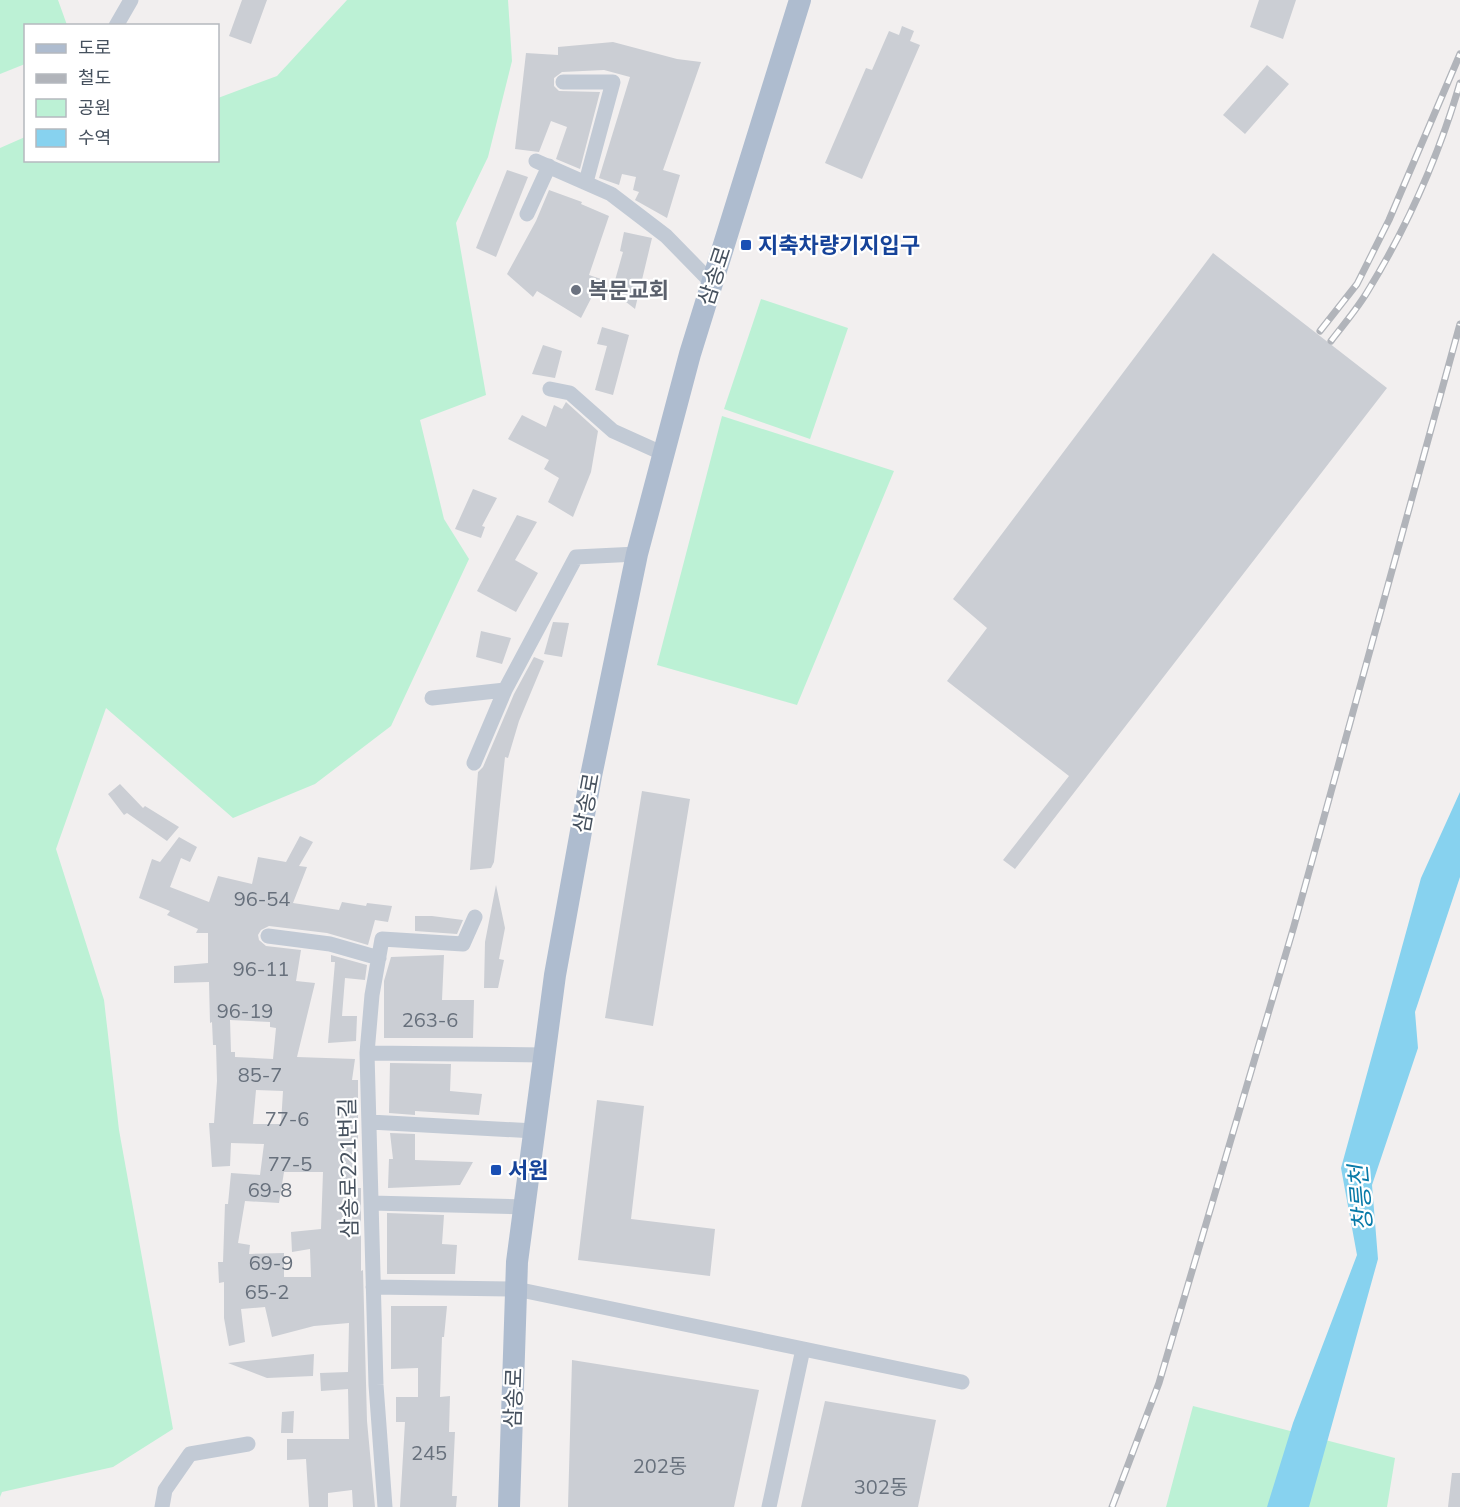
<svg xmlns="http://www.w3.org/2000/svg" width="1460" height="1507" font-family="Mulish,'Noto Sans KR',sans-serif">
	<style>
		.green { fill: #bcf1d5 }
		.water { fill: #87d2ef }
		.building { fill: #cbced4; fill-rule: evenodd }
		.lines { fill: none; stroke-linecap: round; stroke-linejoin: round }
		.minor { stroke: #c2cad5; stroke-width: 15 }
		.primary { stroke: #aebccf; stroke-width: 22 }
		.rail-casing { stroke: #b1b4ba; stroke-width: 7 }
		.rail { stroke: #fff; stroke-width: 4.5; stroke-dasharray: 14; stroke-linecap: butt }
		.transit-dot { fill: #1a4fb4; stroke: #fff; stroke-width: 2 }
		.worship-dot { fill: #6b7280; stroke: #fff; stroke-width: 2 }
		.labels { text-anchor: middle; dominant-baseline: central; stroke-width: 4.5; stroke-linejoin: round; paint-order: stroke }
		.number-label { font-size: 20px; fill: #67707c }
		.transit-label { font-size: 22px; font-weight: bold; fill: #164399; stroke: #fff; text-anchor: start }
		.street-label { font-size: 22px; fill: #46515e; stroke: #fff }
		.worship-label { font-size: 22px; font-weight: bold; fill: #5b616d; stroke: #fff; text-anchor: start }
		.water-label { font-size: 24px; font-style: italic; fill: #087aa8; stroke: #fff }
	</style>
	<rect width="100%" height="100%" fill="#f2efef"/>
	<path class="green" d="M0 0H58L67 25 26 26 25 64 0 74Z
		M347 0H508L512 61 488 157 456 223 486 395 420 420 444 519 469 559 391 726 315 784 233 818 106 708 56 849 104 1000 119 1130 173 1429 113 1467 2 1492 0 1497V148L25 137 26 160H218V98L277 76Z
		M761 299 848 328 810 439 724 409Z
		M722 416 894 471 797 705 657 665Z
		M1193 1406 1395 1458 1387 1507H1166Z"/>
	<path class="water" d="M1460 792V877L1415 1012 1418 1048 1372 1185 1378 1259 1309 1507H1267L1293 1423 1357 1255 1341 1168 1421 878Z"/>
	<path class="building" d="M242 0H267L251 44 229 36Z
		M1259 0H1296L1283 39 1250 27Z
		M902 26 914 31 910 41 920 45 862 179 825 163 866 68 872 70 889 31 899 35Z
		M613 42 677 59 701 62 663 170 680 175 667 218 635 200 639 192 633 190 636 177 622 174 619 185 599 178 630 77 604 70 562 72 554 78V86L559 91 600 92 580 169 556 159 567 127 551 121 539 152 515 149 526 53 558 55V47Z
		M1267 65 1289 84 1245 134 1223 115Z
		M507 170 528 177 496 257 476 248Z
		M549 190 582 202 581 204 609 216 589 275 601 279 581 318 537 291 533 297 507 274 536 221Z
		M624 232 652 238 635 309 612 291 623 252 620 251Z
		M1213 253 1387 388 1015 869 1003 860 1069 776 947 681 987 628 953 599Z
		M602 327 629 335 613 395 595 390 607 346 597 344Z
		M543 345 562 351 555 378 532 374Z
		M566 402 598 431 591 472 573 517 548 502 559 478 544 469 549 460 508 439 522 415 546 427 554 405 562 409Z
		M473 489 497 498 482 526 485 527 481 538 455 529Z
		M517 515 537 522 515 560 538 573 516 612 477 591Z
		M553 622 569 623 562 657 544 654Z
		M481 631 511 638 502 664 476 657Z
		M534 657 544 661 519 721 508 758 505 757 494 862 491 868 470 870 478 772 483 767 514 694Z
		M120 784 143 808 145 806 179 827 167 841 127 813 124 815 108 794Z
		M642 791 690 799 653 1026 605 1018Z
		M300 836 313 842 299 866 307 867 293 903 339 910 342 902 366 906 367 903 392 906 388 922 375 920 368 945 327 933 269 926 261 930 258 935 259 940 266 946 301 950 296 981 315 983 297 1057 355 1059 352 1080H358V1188H361V1271L363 1270 367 1421 375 1507H353L352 1490 328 1493V1507H309L306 1459 287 1460V1439H349L348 1389 321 1391 320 1373 348 1372 349 1323 314 1326 272 1337 265 1307 241 1309 245 1342 229 1346 224 1318V1282L219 1283 218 1262H223L225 1204H228L231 1173 260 1175 264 1144 231 1143 230 1166 212 1167 209 1123H214L217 1081 216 1045H213L212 1022 210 1023 209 982 174 983V966L208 963V933H196L198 929 167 915 170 911 139 898 152 859 160 862 179 837 197 847 190 862 181 858 170 887 209 902 218 876 252 884 258 857 286 862ZM230 1020 270 1022V1027L276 1028 273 1059 235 1057V1052H231ZM256 1090 283 1091 281 1124H253ZM284 1172H323L321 1229 291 1232 292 1252 310 1249 311 1277H284V1253L249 1254 250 1245 238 1243 245 1201 279 1203Z
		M496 885 505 928 499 959 504 960 498 988H484L485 942Z
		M415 916H432L463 920 457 934 415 931Z
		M331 955 367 965 365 980 345 978 342 1016H357L356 1041 328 1043 335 962H331Z
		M444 955 442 1000H474L473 1038H384V981L391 957Z
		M390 1063 451 1064 450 1091 482 1094 479 1115 415 1111V1115L389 1113Z
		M597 1100 644 1106 631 1219 715 1229 710 1276 578 1260Z
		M390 1133 415 1134V1160L473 1162 460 1185 388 1188 389 1159H393Z
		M387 1213 444 1215 442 1244 457 1245 455 1274H387Z
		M391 1306H447L444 1337H442L440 1397 450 1396 449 1432H455L452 1496H457L456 1507H400L405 1422H396V1397H418V1368L391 1369Z
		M314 1354 313 1376 267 1378 228 1363Z
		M572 1360 759 1390 734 1507H568Z
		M825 1401 936 1420 918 1507H801Z
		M294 1411 293 1433H281L282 1412Z
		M1452 1473H1460V1507H1448Z"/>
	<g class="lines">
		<path class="minor" d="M116 26 131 0
			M563 82H613L586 182
			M536 161 611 194 666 236 711 282
			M527 214 549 166
			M550 389 570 393 613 431 664 454
			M432 698 505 690
			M474 763 505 690 576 557 637 554
			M268 936 330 944 379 958
			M367 1053 545 1055
			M370 1122 535 1131
			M371 1203 525 1207
			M373 1287 516 1289 962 1382
			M162 1507 165 1490 190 1454 248 1444
			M385 1507 376 1385 367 1053 372 995 382 939 463 944 475 917
			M769 1507 803 1349"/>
		<path class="primary" d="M509 1507 517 1262 555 975 591 776 637 554 690 354 800 0"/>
		<g class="rail-casing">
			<path id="rail" d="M1320 331 1357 284 1389 220 1460 54
				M1331 341C1344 324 1358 308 1369 289 1408 225 1439 155 1460 83
				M1112 1507 1159 1383 1294 926 1460 324"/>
		</g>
		<use href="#rail" class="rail"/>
	</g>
	<g class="transit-dot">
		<rect x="740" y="239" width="12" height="12" rx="3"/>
		<rect x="490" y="1164" width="12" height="12" rx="3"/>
	</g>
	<circle class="worship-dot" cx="576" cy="290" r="6"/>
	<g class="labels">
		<g class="number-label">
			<text x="262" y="898">96-54</text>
			<text x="261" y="968">96-11</text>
			<text x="245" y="1010">96-19</text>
			<text x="430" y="1019">263-6</text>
			<text x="260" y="1074">85-7</text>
			<text x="287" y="1118">77-6</text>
			<text x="290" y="1163">77-5</text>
			<text x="270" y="1189">69-8</text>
			<text x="271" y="1262">69-9</text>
			<text x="267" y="1291">65-2</text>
			<text x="429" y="1452">245</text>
			<text x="660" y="1465">202동</text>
			<text x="881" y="1486">302동</text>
		</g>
		<g class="transit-label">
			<text x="758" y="245">지축차량기지입구</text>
			<text x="508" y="1170">서원</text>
		</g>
		<g class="street-label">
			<text transform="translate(714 276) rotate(-72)">삼송로</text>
			<text transform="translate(586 803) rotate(-80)">삼송로</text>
			<text transform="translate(348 1168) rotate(-91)">삼송로221번길</text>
			<text transform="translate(513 1398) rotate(-88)">삼송로</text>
		</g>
		<g class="worship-label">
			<text x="588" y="290">복문교회</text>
		</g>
		<g class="water-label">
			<text transform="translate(1360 1198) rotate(-95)">창릉천</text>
		</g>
	</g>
	<rect x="24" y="24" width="195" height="138" fill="#ffffff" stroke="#b5b9bf" stroke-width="1.5"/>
	<rect x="36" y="44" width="30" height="9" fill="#aebccf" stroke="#b5b9bf" stroke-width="1.5"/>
	<text x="78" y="54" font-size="18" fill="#46515e">도로</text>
	<rect x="36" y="74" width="30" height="9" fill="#b1b4ba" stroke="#b5b9bf" stroke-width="1.5"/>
	<text x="78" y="84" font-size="18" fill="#46515e">철도</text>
	<rect x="36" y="99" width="30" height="18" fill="#bcf1d5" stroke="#b5b9bf" stroke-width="1.5"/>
	<text x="78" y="114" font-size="18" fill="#46515e">공원</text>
	<rect x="36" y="129" width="30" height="18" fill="#87d2ef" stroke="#b5b9bf" stroke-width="1.5"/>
	<text x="78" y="144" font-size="18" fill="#46515e">수역</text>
</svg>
